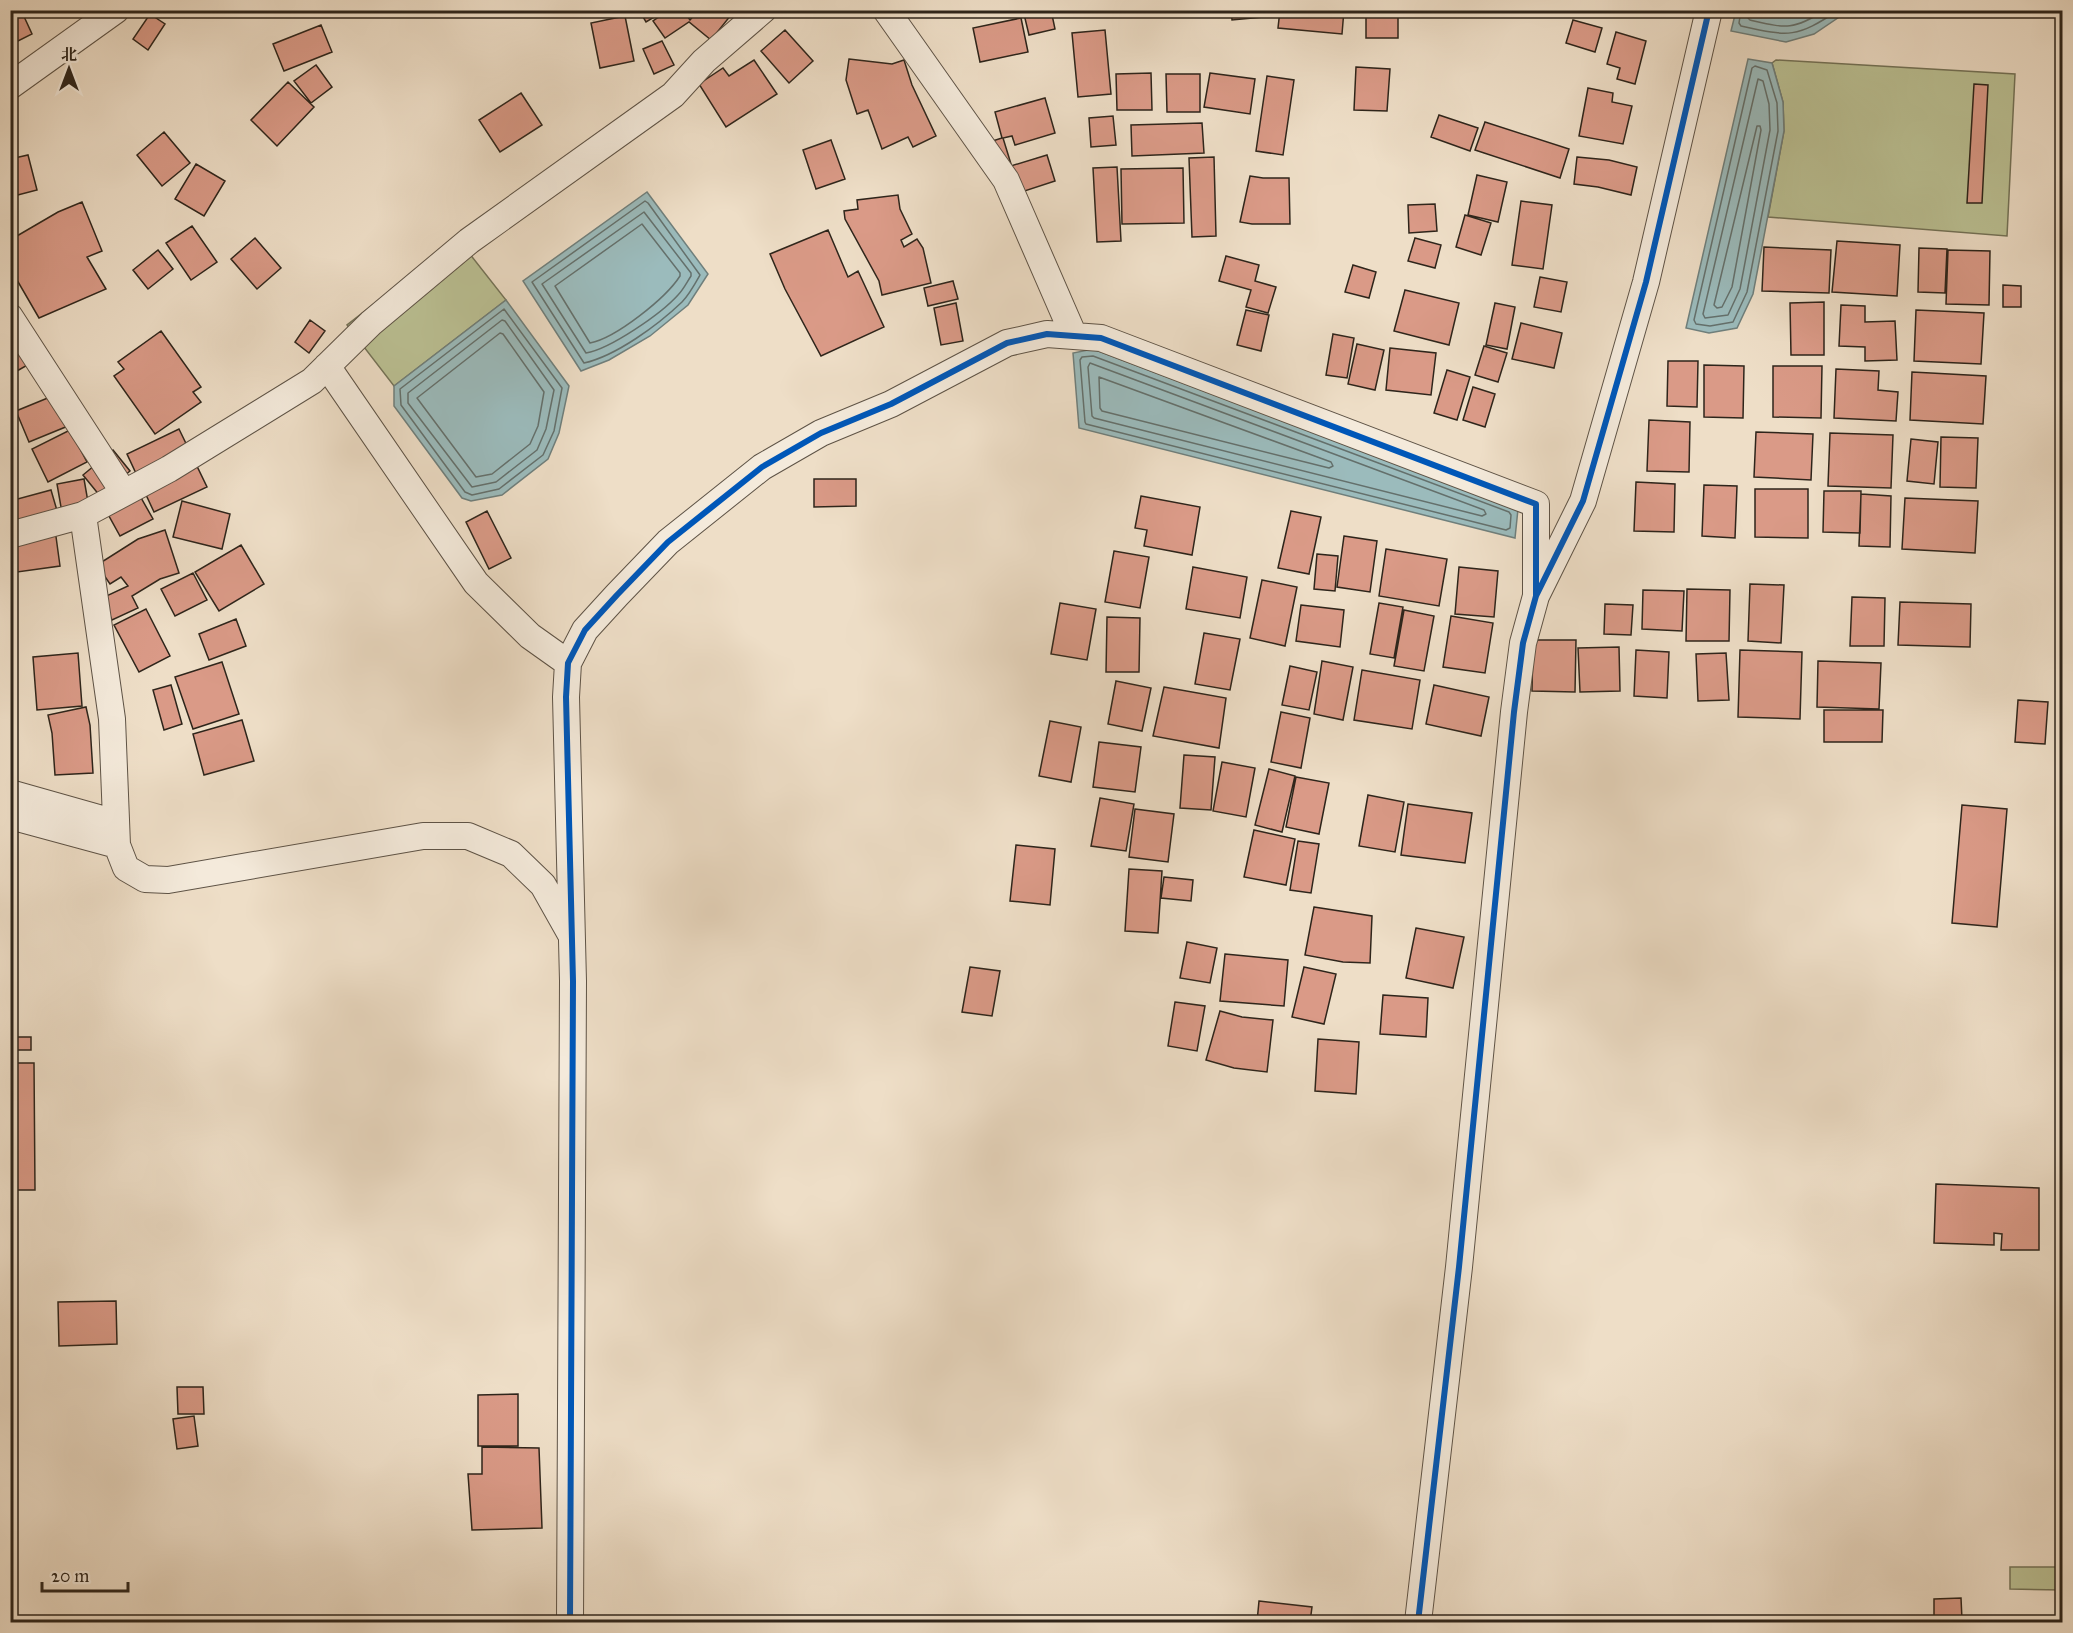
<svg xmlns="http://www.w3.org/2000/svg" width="2073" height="1633" font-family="'IM FELL Great Primer','Noto Serif SC',serif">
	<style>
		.green { fill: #bbc194; stroke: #747358; stroke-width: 1.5 }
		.water { fill: #9bbbbc; stroke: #6f7f7c; stroke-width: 1.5 }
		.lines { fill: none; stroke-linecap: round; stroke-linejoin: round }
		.shore { stroke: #64706c; stroke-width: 1.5 }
		.building { fill: #da9a87; stroke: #2e251b; stroke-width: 1.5 }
		.street-casing { stroke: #5e5346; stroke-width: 28 }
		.street { stroke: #f4eadb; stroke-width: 26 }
		.cycleway-casing { stroke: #f4eadb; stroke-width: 10 }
		.cycleway { stroke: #0057b8; stroke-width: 6 }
	</style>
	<rect width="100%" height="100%" fill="#eedec7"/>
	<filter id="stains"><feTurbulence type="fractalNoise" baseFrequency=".00333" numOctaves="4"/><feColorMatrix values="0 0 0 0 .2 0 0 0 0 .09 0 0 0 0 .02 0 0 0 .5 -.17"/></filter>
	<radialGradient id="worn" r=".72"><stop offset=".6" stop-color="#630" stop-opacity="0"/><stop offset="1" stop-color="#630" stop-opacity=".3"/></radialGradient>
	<path class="green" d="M1776 60 2015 74 2007 236 1768 217 1784 131 1783 102 1772 63Z
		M458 239 506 300 394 386 347 325Z
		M2010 1567H2062V1590L2010 1589Z"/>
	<path class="water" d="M1736 11V10L1848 11 1814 34 1786 42 1731 31Z
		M1748 59 1772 63 1783 102 1784 131 1753 294 1737 328 1709 333 1686 328Z
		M647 192 708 274 688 305 650 336 609 360 581 371 523 281Z
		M506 300 569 386 559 433 548 459 502 495 471 501 462 498 394 406V386Z
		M1093 349 1518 509 1515 538 1079 428 1073 353Z"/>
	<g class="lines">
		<path class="shore" d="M1741 10 1739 23 1741 26C1790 37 1796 38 1839 10
			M1749 10 1748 18 1750 20C1785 28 1793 31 1825 10
			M1755 66 1767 70 1777 103 1778 131 1747 292 1733 322 1710 326 1696 324 1694 320 1752 68Z
			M1758 79 1763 81 1769 104 1770 130 1740 289 1728 315 1705 318 1703 314Z
			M1757 126H1760L1761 130 1732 287 1722 307 1717 308 1714 305Z
			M645 201 648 203 700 275C695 284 689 295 682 302 658 325 616 356 584 363L532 282Z
			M644 212 691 273V276C687 282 683 290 678 295 661 314 610 349 586 353L542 284Z
			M642 224 680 273V276C666 298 616 338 590 343L555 286Z
			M504 309 562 388 554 431 543 455 499 489 472 495 465 492 401 405 400 389Z
			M502 320 505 321 554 390 546 429 537 450 496 482 472 487 408 403V393Z
			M500 333 503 334 544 392 538 426 530 444 492 474 476 477 417 398Z
			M1093 356 1509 512 1511 515 1510 528 1506 530 1086 424 1085 422 1080 360 1082 357Z
			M1090 363 1484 510 1486 514 1482 516 1094 418 1092 416 1088 367Z
			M1099 377 1331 462 1333 466 1329 468 1102 411 1100 408Z"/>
	</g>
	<path class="building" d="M10 10H21L32 34 10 45Z
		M639 10H666L646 22Z
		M669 10H683L690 20 695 14 691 10H735L711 40 689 22 665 38 653 21Z
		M1023 10H1051L1055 29 1029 35Z
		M1231 10H1263V17L1232 20Z
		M1280 10H1344L1342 34 1278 28Z
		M1366 10H1398V38H1366Z
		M1540 10H1589L1588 17Z
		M150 14 165 24 148 50 133 39Z
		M625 16 634 61 600 68 591 23Z
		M1021 18 1028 52 980 62 973 28Z
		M1573 20 1602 28 1595 52 1566 43Z
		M321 25 332 52 284 71 273 44Z
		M785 30 813 61 789 83 761 51Z
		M1105 30 1111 94 1078 97 1072 33Z
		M1616 32 1646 41 1635 84 1617 79 1620 68 1607 64Z
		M662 41 674 65 654 74 643 49Z
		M849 59 892 64 904 60 912 85 936 136 913 147 908 137 882 149 868 110 857 114 846 80Z
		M754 60 777 94 726 127 699 84 723 68 729 76Z
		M316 65 332 87 311 103 294 81Z
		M1356 67 1390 69 1387 111 1354 110Z
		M1151 73 1152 110H1117L1116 74Z
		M1210 73 1255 79 1250 114 1204 107Z
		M1166 74H1200V112H1167Z
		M1267 76 1294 80 1283 155 1256 151Z
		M288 82 314 107 277 146 251 120Z
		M1974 84 1988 85 1982 203H1967Z
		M1588 88 1613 93 1612 102 1632 106 1623 144 1579 136Z
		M521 93 542 125 500 152 479 120Z
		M1045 98 1055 133 1015 145 1012 136 1003 138 1011 164 990 170 983 144 1002 138 995 112Z
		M1439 115 1478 128 1470 151 1431 137Z
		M1113 116 1116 145 1091 147 1089 118Z
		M1485 122 1569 149 1560 178 1475 150Z
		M1202 123 1204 153 1132 156 1131 125Z
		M164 132 190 163 162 186 137 155Z
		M831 140 845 179 816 189 803 150Z
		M28 155 37 190 10 197V159Z
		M1047 155 1055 181 1009 196 1001 169Z
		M1214 157 1216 236 1192 237 1189 158Z
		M1577 157 1609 160 1637 167 1631 195 1598 187 1574 184Z
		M196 164 225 181 204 216 175 199Z
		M1117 167 1121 241 1097 242 1093 168Z
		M1183 168 1184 223 1122 224 1121 169Z
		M1477 175 1507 182 1498 222 1468 215Z
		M1250 176 1263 178H1289L1290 224H1252L1240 222Z
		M898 195 900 209 912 234 901 240 904 247 917 239 923 248 931 283 882 295 879 281 845 219 844 211 858 209 857 200Z
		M1521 201 1552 205 1543 269 1512 265Z
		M82 202 102 251 87 257 106 289 39 318 10 268V240L58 212Z
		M1435 204 1437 231 1409 233 1408 205Z
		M1465 215 1491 223 1481 255 1456 247Z
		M192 226 217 262 191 280 166 243Z
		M828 230 848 277 858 271 884 327 821 356 785 289 770 254Z
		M255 238 281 268 257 289 231 259Z
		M1415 238 1441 245 1435 268 1408 261Z
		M1837 241 1900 245 1897 296 1832 292Z
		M1764 247 1831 250 1829 293 1762 291Z
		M1919 248 1947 249 1945 293 1918 292Z
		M158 250 173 269 148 289 133 270Z
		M1948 250 1990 251 1989 305 1946 304Z
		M1226 256 1259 265 1255 281 1276 287 1268 313 1246 307 1251 290 1219 281Z
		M1353 265 1376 272 1369 298 1345 292Z
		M1540 277 1567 282 1561 312 1534 307Z
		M953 281 958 299 928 306 924 288Z
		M2003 285 2021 286V307H2003Z
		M1405 290 1459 303 1449 345 1394 331Z
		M1824 302V355H1791L1790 303Z
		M956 303 963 341 941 345 934 308Z
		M1495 303 1515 307 1507 349 1486 345Z
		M1841 305 1865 306V322L1895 321 1897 360 1865 361V347L1839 346Z
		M1246 310 1269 315 1261 351 1237 345Z
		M1916 310 1984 313 1981 364 1914 361Z
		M310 320 325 331 309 353 295 342Z
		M1521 323 1562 333 1554 368 1512 359Z
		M10 329 38 359 10 375Z
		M161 331 201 387 193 392 201 402 155 434 114 376 124 369 118 362Z
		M1333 334 1354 338 1347 378 1326 375Z
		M1357 344 1384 350 1375 390 1348 384Z
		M1484 346 1507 353 1498 382 1475 375Z
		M1390 348 1436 353 1431 395 1386 390Z
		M1668 361H1698L1697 407 1667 406Z
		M1704 365 1744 366 1743 418 1704 417Z
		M1773 366H1822L1821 418 1773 417Z
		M1836 369 1879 371 1878 390 1898 392 1896 421 1834 418Z
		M1447 370 1470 377 1457 420 1434 413Z
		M1912 372 1986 376 1983 424 1910 420Z
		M1473 387 1495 394 1485 427 1463 420Z
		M55 395 68 426 29 442 16 411Z
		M1649 420 1690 422 1689 472 1647 471Z
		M179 429 207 487 154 512 127 454Z
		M70 430 87 462 48 482 32 449Z
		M1756 432 1813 434 1811 480 1754 477Z
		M1830 433 1893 435 1891 488 1828 486Z
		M1941 437 1978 438 1976 488 1940 487Z
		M1911 439 1938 442 1934 484 1907 481Z
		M113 450 130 471 100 496 83 475Z
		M84 479 92 525 65 530 57 484Z
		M814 479H856V506L814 507Z
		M131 480 153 519 120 536 99 498Z
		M1636 482 1675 484 1674 532 1634 531Z
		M1704 485 1737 486 1735 538 1702 536Z
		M1755 489H1808V538L1755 537Z
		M51 490 58 514 54 522 60 566 10 573V501Z
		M1824 491H1861L1860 533 1823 532Z
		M1861 494 1891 496 1890 547 1859 546Z
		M1141 496 1200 507 1192 555 1144 546 1147 530 1135 528Z
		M1905 498 1978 501 1975 553 1902 549Z
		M182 501 230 514 222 549 173 537Z
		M487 511 511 558 489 569 466 522Z
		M1291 511 1321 517 1309 574 1278 568Z
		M165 530 179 573 160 579 132 596 138 608 112 620 102 598 128 586 121 577 110 584 97 565 138 539Z
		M1344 536 1377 541 1370 592 1337 587Z
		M241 545 264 584 219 611 195 572Z
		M1386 549 1447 559 1439 606 1379 596Z
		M1114 551 1149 557 1140 608 1105 602Z
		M1317 554 1338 556 1335 591 1314 589Z
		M1193 567 1247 577 1240 618 1186 609Z
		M1459 567 1498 571 1494 617 1455 614Z
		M193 573 207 600 175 616 161 589Z
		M1262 580 1297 587 1285 646 1250 638Z
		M1750 584 1784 585 1781 643 1748 641Z
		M1687 589 1730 590 1729 641H1686Z
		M1643 590 1684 591 1682 631 1642 629Z
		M1852 597 1885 598 1884 646H1850Z
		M1900 602 1971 604 1970 647 1898 645Z
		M1060 603 1096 609 1087 660 1051 654Z
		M1379 603 1403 607 1394 658 1370 654Z
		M1605 604 1633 605 1631 635 1604 634Z
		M1301 605 1344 610 1340 647 1296 641Z
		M146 609 170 656 139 672 114 625Z
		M1404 610 1434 616 1424 671 1394 666Z
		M10 612 14 645H10Z
		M1451 616 1493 623 1485 673 1443 667Z
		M1107 617 1140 618 1139 672H1106Z
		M236 619 246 646 209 660 199 634Z
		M1204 633 1240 639 1230 690 1195 684Z
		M1533 640H1576L1575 692 1532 691Z
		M1619 647 1620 691 1580 692 1578 648Z
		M1636 650 1669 652 1667 698 1634 696Z
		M1740 650 1802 652 1800 719 1738 717Z
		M11 652 15 693H10V652Z
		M78 653 82 706 37 710 33 657Z
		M1726 653 1729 700 1698 701 1696 654Z
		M1322 661 1353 667 1343 720 1314 714Z
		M1818 661 1881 663 1879 709 1817 707Z
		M222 662 239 714 193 729 175 677Z
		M1290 666 1317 672 1309 710 1282 705Z
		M1362 670 1420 680 1412 729 1354 720Z
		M1116 681 1151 688 1142 731 1108 724Z
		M171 685 182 724 164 730 153 690Z
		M1434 685 1489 697 1481 736 1426 724Z
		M1164 687 1226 698 1219 748 1153 736Z
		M2018 700 2048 702 2045 744 2015 742Z
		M86 707 90 725 93 773 55 775 52 733 48 715Z
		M1824 710H1883L1882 742H1824Z
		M1281 712 1310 718 1301 768 1271 762Z
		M242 720 254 761 204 775 193 734Z
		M1050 721 1081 727 1071 782 1039 776Z
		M1099 742 1141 747 1135 792 1093 787Z
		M1184 755 1215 757 1211 810 1180 808Z
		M1222 762 1255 768 1246 817 1213 811Z
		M1269 769 1295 776 1282 832 1255 825Z
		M1296 777 1329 783 1319 834 1286 827Z
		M1368 795 1404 802 1395 852 1359 846Z
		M1100 798 1134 804 1126 851 1091 846Z
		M1408 804 1472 813 1465 863 1401 855Z
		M1962 805 2007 809 1997 927 1952 923Z
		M1135 809 1174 814 1168 862 1129 857Z
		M1254 830 1295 839 1286 885 1244 877Z
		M1298 841 1319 844 1311 893 1290 890Z
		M1016 845 1055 849 1050 905 1010 901Z
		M1129 869 1162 871 1158 933 1125 931Z
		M1164 877 1193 880 1191 901 1161 898Z
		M1314 907 1372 916 1370 963 1343 962 1305 955Z
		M1416 928 1464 937 1453 988 1406 978Z
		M1187 942 1217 948 1210 983 1180 978Z
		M1225 954 1288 960 1284 1006 1220 1001Z
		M970 967 1000 971 992 1016 962 1012Z
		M1304 967 1336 974 1324 1024 1292 1017Z
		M1383 995 1428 998 1426 1037 1380 1034Z
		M1175 1002 1205 1006 1197 1051 1168 1046Z
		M1220 1011 1242 1017 1273 1020 1267 1072 1234 1068 1206 1060Z
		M10 1037H31V1050H10Z
		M1318 1039 1359 1042 1356 1094 1315 1091Z
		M10 1063H34L35 1190H10Z
		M1936 1184 2039 1188V1250H2001L2002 1234 1994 1233V1245L1934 1243Z
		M116 1301 117 1344 59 1346 58 1302Z
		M177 1387H203L204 1414H178Z
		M518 1394V1446H478V1395Z
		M194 1416 198 1446 177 1449 173 1419Z
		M482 1447 539 1448 542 1528 472 1530 468 1474H482Z
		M1961 1598 1962 1620H1934V1599Z
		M1259 1601 1312 1607 1310 1622H1257Z"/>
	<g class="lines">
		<g class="street-casing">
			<path id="street" d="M886 10 1006 180 1074 336
				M10 86 116 10
				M10 317 124 493
				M327 366 476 583 530 636 568 663
				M83 515 112 719 117 845 126 868 145 879 168 880 423 836H468L511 854 543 885 570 933
				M10 535 83 515 169 469 312 381 371 323 469 241 673 95 704 61 763 10
				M10 793 116 823
				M10 816 117 845
				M570 1622 573 981 566 697 568 663 585 630 617 595 668 542 762 467 821 433 891 404 1007 343 1047 334 1101 338 1536 504V596
				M1418 1622 1459 1267 1514 712 1523 643 1536 596 1583 501 1646 282 1709 10"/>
		</g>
		<use href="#street" class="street"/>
		<g class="cycleway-casing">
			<path id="cycleway" d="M570 1622 573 981 566 697 568 663 585 630 617 595 668 542 762 467 821 433 891 404 1007 343 1047 334 1101 338 1536 504V596
				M1418 1622 1459 1267 1514 712 1523 643 1536 596 1583 501 1646 282 1709 10"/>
		</g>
		<use href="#cycleway" class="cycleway"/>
	</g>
	<rect width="2073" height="1633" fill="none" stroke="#eedec7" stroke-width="36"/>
	<rect x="12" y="12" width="2049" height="1609" fill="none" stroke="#2e251b" stroke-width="3"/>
	<rect x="18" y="18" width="2037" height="1597" fill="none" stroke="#2e251b" stroke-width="1.5"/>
	<g transform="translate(69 69)" stroke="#f4eadb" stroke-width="4.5" paint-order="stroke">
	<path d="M0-4.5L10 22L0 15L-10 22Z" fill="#2e251b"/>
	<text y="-9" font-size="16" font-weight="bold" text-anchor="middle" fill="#2e251b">北</text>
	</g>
	<path d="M42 1582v9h86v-9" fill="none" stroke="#2e251b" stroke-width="3"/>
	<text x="51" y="1582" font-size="18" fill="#2e251b" stroke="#f4eadb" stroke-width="4.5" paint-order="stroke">20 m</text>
	<rect width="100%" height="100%" filter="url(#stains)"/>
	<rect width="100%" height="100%" fill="url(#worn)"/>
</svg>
